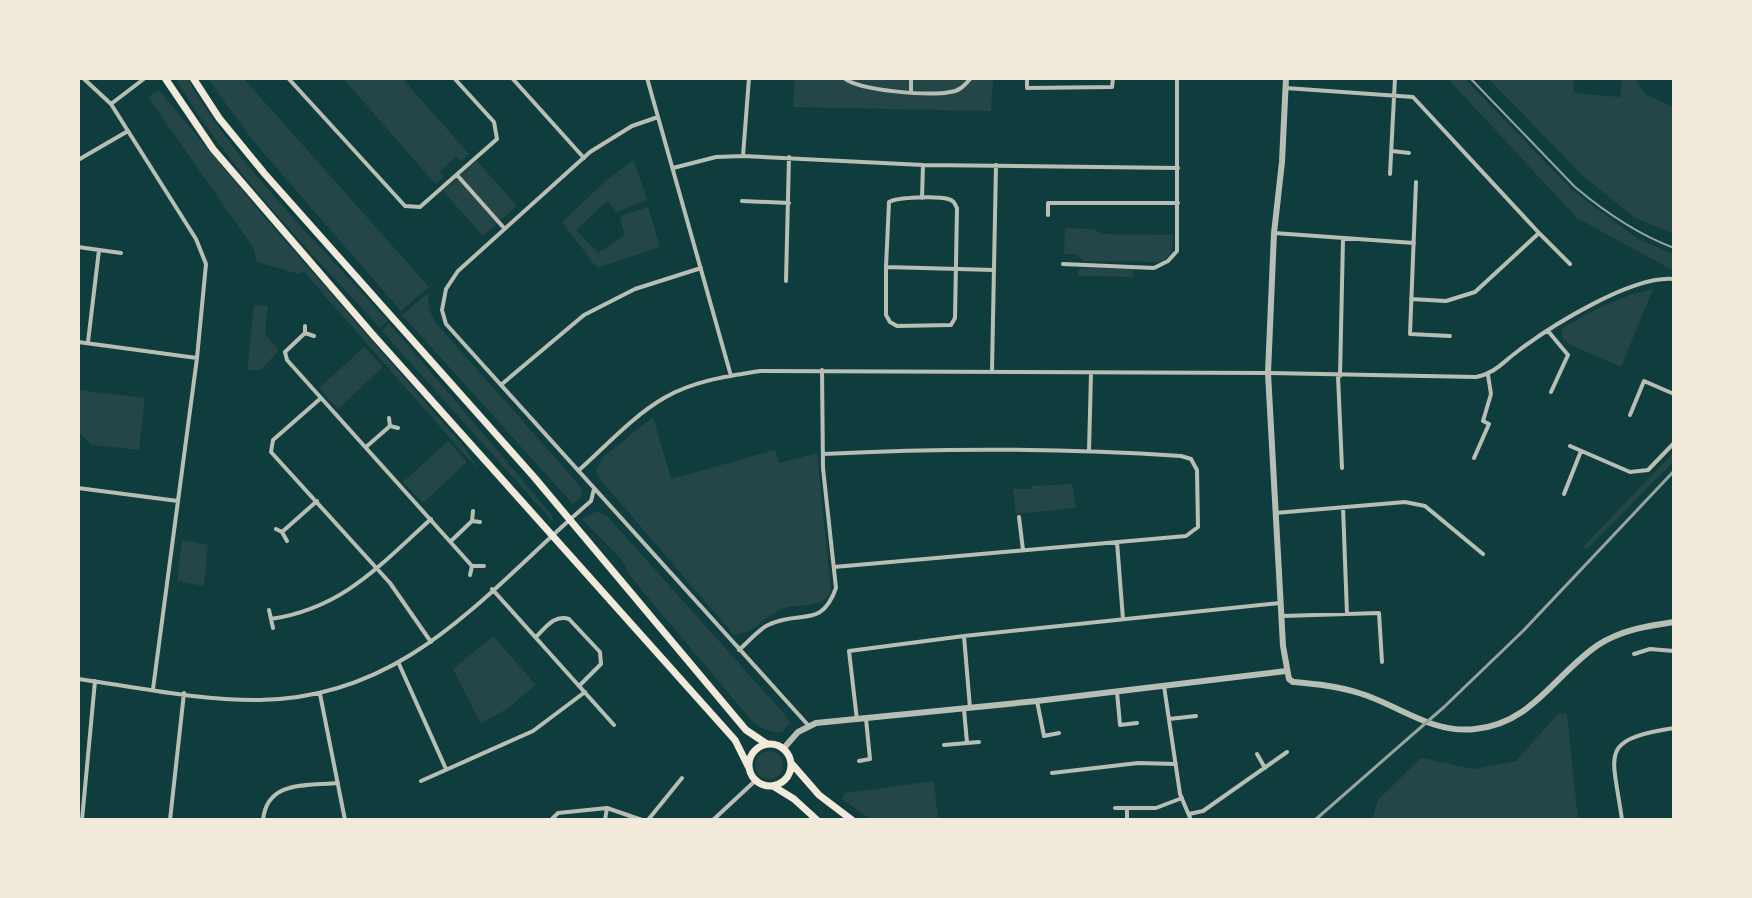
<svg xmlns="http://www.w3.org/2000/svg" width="1752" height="898" font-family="Ubuntu,sans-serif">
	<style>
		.green { fill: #244646 }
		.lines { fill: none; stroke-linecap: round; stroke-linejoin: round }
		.minor { stroke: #b8beb3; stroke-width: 4 }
		.tertiary { stroke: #b8beb3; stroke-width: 6 }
		.trunk { stroke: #f1e9da; stroke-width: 7 }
		.tram { stroke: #97a49c; stroke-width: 2 }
		.rail { stroke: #97a49c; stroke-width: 3 }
	</style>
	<rect width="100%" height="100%" fill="#0f3d3e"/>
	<path class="green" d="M175 78H187C240 169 318 243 388 321L380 328C308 249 230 171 175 78Z
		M207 78H243L429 287 401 311 254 142Z
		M343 78H402L469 154 461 161 456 157 440 171 444 177 435 184Z
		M795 78H993L991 111 793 107Z
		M1447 78H1464L1573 191 1638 239 1674 254V271L1577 218Z
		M1488 78 1573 79 1574 93 1620 97 1622 78H1635L1645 94 1674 107V234L1635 218 1581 174Z
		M159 90 261 213 466 449 479 471 303 271 299 274 257 262 253 247 148 97Z
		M634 160 647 200 617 212 607 201 576 230 598 253 625 235 620 219 623 215 648 207 660 247 597 268 562 222 609 178Z
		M477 161 517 206 483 236 443 191Z
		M1065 228 1093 229 1103 234 1173 235C1172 249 1173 258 1158 262L1083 261 1077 254H1064Z
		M1080 268 1133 269V277L1077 276Z
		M1653 289 1621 367 1571 345 1562 338V329C1590 311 1620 296 1653 289Z
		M428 293 429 309 435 322 580 486 582 496 573 504 402 315Z
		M254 305 268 306 265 334 279 350 261 370H247Z
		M389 323 552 515 553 522 382 331Z
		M364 347 383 367 338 409 319 388Z
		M78 390 145 398 139 450 92 445 78 431Z
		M653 417 671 479 775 450 779 463 817 453 831 590C824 609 802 603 785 608 766 614 754 634 734 635L599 478 596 470 603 457Z
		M448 441 467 462 423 503 403 482Z
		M1674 452V461L1587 549 1583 547Z
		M1072 484 1076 508 1016 514 1013 489H1030L1032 486Z
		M597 511 607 516 786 716 789 723 782 732C769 733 761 728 751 720L631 577 622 560 582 519Z
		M182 540 208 545 204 586 177 581Z
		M493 636 536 685 508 708 481 724 453 669Z
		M1567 713 1578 820H1372L1378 800 1421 758 1474 769 1516 761 1558 714Z
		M755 765a14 14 0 1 1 28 0a14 14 0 1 1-28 0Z
		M934 781 938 820H872L842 799 845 793Z"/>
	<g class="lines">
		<path class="minor" d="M83 78 111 104 196 239 206 264 197 358 153 689
			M288 78 405 206 420 207 497 139 494 122 454 78
			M512 78 584 158
			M647 78 731 376
			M844 78C859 91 930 96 950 92 960 91 965 85 971 78
			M1027 78V88L1112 87 1113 78
			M1286 88 1413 97 1539 233 1475 292 1446 301 1411 299
			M911 92V78
			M111 104 145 78
			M658 117 632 126 590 152 458 271 446 289 442 310 446 324 808 725
			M1392 151 1409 153
			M743 156 749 78
			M78 160 128 131
			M673 168 716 157 743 156 923 165 1178 168
			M1390 174 1395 78
			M457 175 504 228
			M1416 182 1410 334 1450 336
			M922 198 923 165
			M742 201 789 203
			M1048 215V203H1178
			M1274 233 1414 243
			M1539 233 1570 264
			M78 247 121 253
			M1063 264 1154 268 1168 261 1177 251V78
			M886 267V315L890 322 897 326 951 325 955 318 957 208C954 203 955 201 948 199 938 196 897 197 889 202L886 267C922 268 958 269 994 270
			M786 281 789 157
			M305 326V333L314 336
			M1548 331 1568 355 1551 392
			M305 333 285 352 287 360 472 566
			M78 342 197 358
			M88 342 99 250
			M992 371 996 165
			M1338 376 1342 468
			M1340 376 1343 239
			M502 384 584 315 635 289 701 268
			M321 398 273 440 271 452 390 583 431 642
			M1630 415 1644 381 1674 394
			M389 418 390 426 398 428
			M1570 446 1630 472 1648 470 1674 443
			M366 447 390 426
			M1089 451 1091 373
			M823 454C942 448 1062 448 1181 456L1191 459 1197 470 1198 527 1186 536 834 567
			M1474 458 1489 424 1483 421 1491 394 1488 375
			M579 470C606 446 633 416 664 398 693 381 728 376 760 371L1268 373 1476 377C1494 374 1503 362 1518 351 1551 326 1632 275 1674 279
			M78 488 178 501
			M1564 494 1581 451
			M1343 507 1347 614
			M473 511 472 521 480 522
			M1275 513 1405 502 1425 506 1483 554
			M1019 517 1023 550
			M276 529 282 532 287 541
			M282 532 317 501
			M451 541 472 521
			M1117 542 1123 619
			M470 575 472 566H484
			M492 589 614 725
			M269 610 273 628
			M1282 616 1379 613 1382 662
			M271 619C343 608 379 566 431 519
			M964 636 970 708
			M536 637C546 627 555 614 569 619L600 652 601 664 579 686
			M739 650C748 642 758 630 768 625 800 609 821 630 836 588L823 468 822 370
			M1634 654 1650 649 1674 651
			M399 664 446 769
			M78 679C136 687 201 701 260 700 409 698 487 590 591 501L594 489
			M1164 686 1180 794 1191 820
			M1117 692 1120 725 1137 723
			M320 694 345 820
			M1037 701 1044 736 1059 733
			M1169 719 1196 716
			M857 720 849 651 964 636 1280 603
			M967 743 979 742
			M944 745 967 743 964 709
			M1257 754 1265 768
			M859 761 870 759 866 719
			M1052 773 1138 763 1176 764
			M421 781 533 731 585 692
			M1115 808H1156L1182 798
			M1189 814 1203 811 1287 752
			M82 820 95 681
			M170 820 184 693
			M263 820C267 780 307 786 338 783
			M551 820 558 813 607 808 642 820
			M605 820 607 808
			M648 820 682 778
			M713 820 756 780
			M1127 820V808
			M1622 820C1613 753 1597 740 1674 728"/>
		<path class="tertiary" d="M1286 78 1282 162 1274 233 1268 373 1283 646 1289 679 1293 682C1315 684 1338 686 1359 693 1399 705 1431 734 1475 729 1532 724 1555 674 1598 645 1621 630 1647 626 1674 622
			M783 749 798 732 816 723 1037 701 1286 671"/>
		<path class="trunk" d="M165 78 213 149 374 336 735 740 749 768
			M193 78 219 118 264 173 534 477 746 730 767 744
			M749 765a21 21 0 1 1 42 0a21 21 0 1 1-42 0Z
			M792 764 819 795 852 820
			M773 786 794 799 817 820"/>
		<path class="tram" d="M1470 78 1575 187C1606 213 1637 234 1674 248"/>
		<path class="rail" d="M1315 820 1444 707 1524 630 1674 471"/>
	</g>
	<rect width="1752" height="898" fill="none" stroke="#f1e9da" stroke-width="160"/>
</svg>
